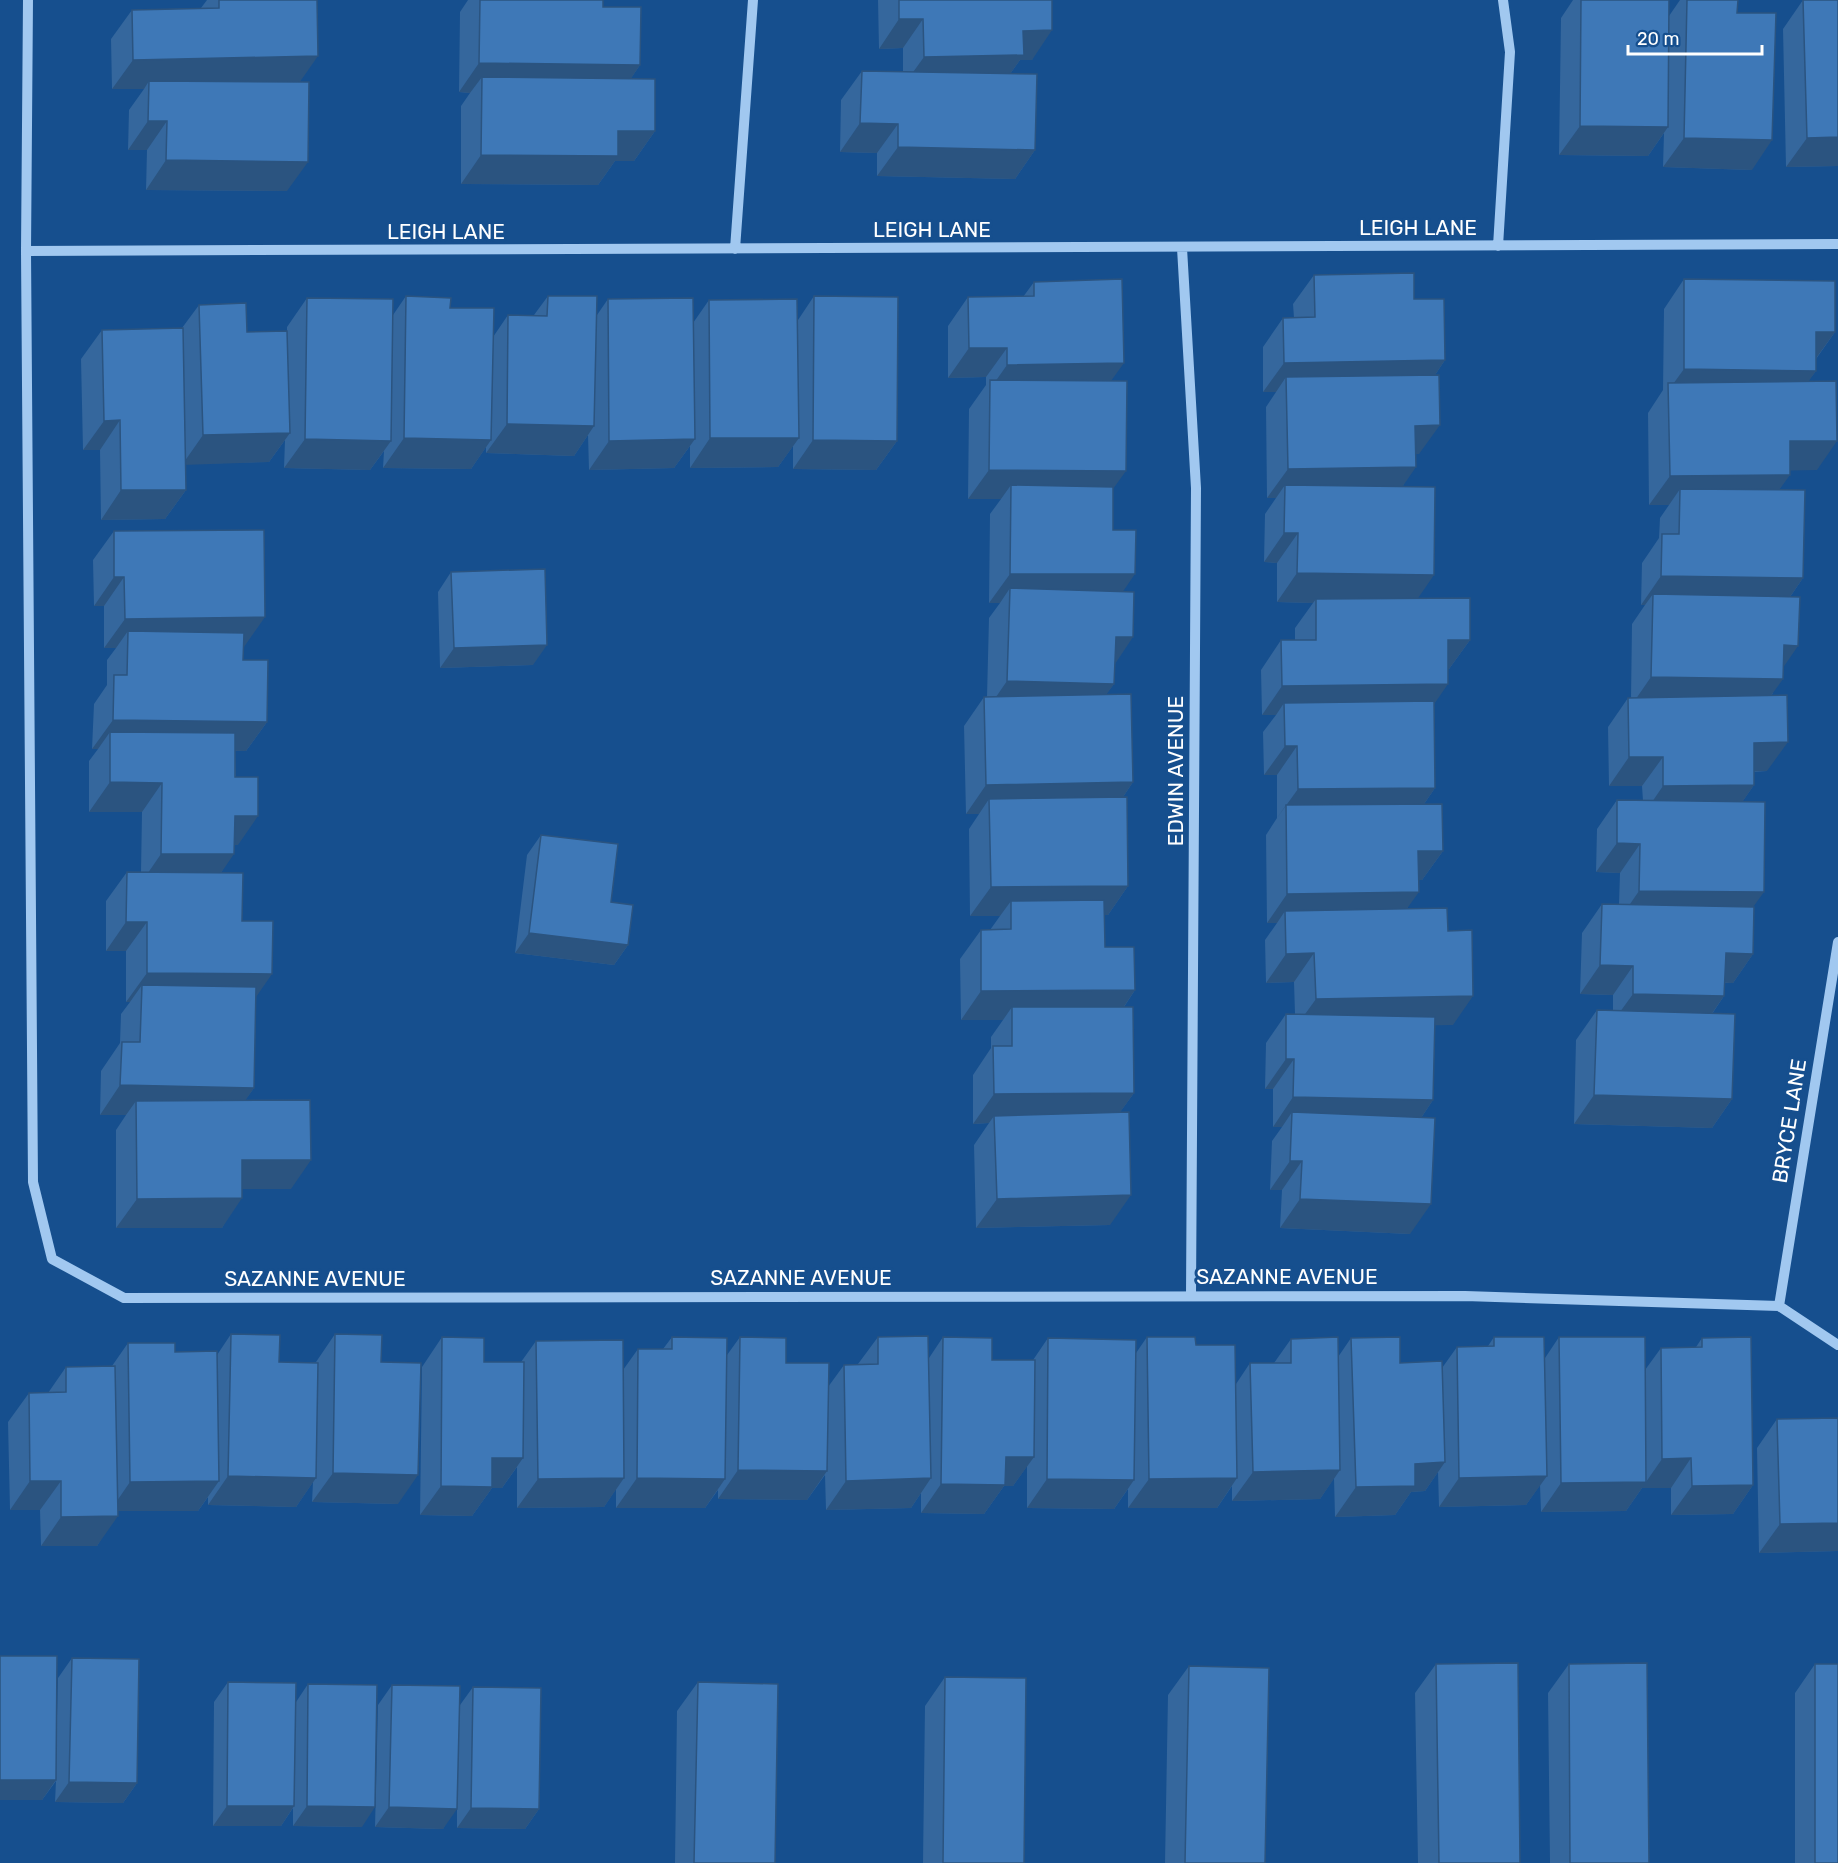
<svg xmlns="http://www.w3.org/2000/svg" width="1838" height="1863" font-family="Rubik,sans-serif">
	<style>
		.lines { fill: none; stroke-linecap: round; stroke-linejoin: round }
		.minor { stroke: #a1c8f0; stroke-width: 10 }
		.wall { fill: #35679d }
		.shaded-wall { fill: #2b5480 }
		.building { fill: #3e78b7; stroke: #2b5480; stroke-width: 1.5 }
		.labels { text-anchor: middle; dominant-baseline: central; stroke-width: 6; stroke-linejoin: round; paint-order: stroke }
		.street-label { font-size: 21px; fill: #fff; stroke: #164f8e }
	</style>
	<rect width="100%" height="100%" fill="#164f8e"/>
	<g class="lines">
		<path class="minor" d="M28 0 26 251 33 1182 52 1259 124 1298 1465 1296 1779 1306 1838 1345
			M1498 246 1510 52 1503 0
			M1182 248 1196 488 1191 1296
			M735 249 753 0
			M26 251 1838 244
			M1779 1306 1838 942"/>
	</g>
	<path class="wall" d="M207 0H317L300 82 287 191 146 190 147 150H128L129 110 144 89H112L111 39 132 10 201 8Z
		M468 0H603V7L640 65 631 78 655 131 634 161H615L598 185 461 184V106L470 93 459 92 460 12Z
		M878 0H1052L1032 60H1020L1010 74 1035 150 1015 179 877 176V153L840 152 841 100 862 71H903V48L879 49Z
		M1573 0H1669V16L1680 0H1738L1737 13 1752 170 1663 167 1664 133 1648 156 1559 155 1561 18Z
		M1803 0 1838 166 1786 167 1783 29Z
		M1314 275 1414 299 1445 360 1435 375 1419 454H1416L1403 486 1418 598 1470 640 1449 669H1448L1434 705 1435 788 1424 804 1443 851 1422 880H1418L1407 909 1448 931 1453 1025H1435L1433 1100 1421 1118 1410 1234 1280 1228 1282 1190H1270L1272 1141 1282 1127H1273V1089H1265L1266 1043 1286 1014H1295L1294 982 1266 983 1265 940 1277 923H1267L1266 835 1277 818V775H1264L1263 732 1276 715H1262L1261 670 1281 640H1295V628L1313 603 1277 602V563L1264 562 1265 514 1276 498H1267L1266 407 1276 392H1263V347L1283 318H1294L1293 304Z
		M1684 279 1835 332 1816 359V371L1808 381 1817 470H1790L1779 490 1803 578 1790 597 1783 668 1772 695 1767 771 1754 772V785L1742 802 1753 907V954L1733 983H1725L1724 996 1712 1014 1732 1099 1712 1128 1574 1124 1576 1040 1597 1010 1613 1011V995L1580 994 1582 933 1602 904H1619L1620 873 1596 872 1597 829 1617 800 1643 801 1642 786H1609L1608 727 1628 698H1631L1632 624 1645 605H1641L1642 563 1659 538 1660 518 1669 505H1649L1648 413 1663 390 1664 309Z
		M1034 282 1111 381 1113 530 1123 592 1115 664 1114 684 1106 694 1133 782 1123 797 1128 886 1108 915H1104L1105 947 1135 990 1124 1007 1134 1093 1120 1112 1110 1225 976 1228 974 1145 989 1123 973 1124V1075L991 1048V1037L1003 1020H961L960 959 981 930H990L1000 916H970L969 829 979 814H966L964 726 984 697H987L989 618 1000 603H989L990 514 1001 499H968L969 409 986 385V377L948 378V326L968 297H1023Z
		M406 296 450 308 493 337 508 315H534L548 296 597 315 608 299 693 323 709 300 798 320 814 296 897 441 876 470 793 469V446L778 467 690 468V446L674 468 589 470 588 435 574 456 486 453V447L471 469 383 468 384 451 370 470 284 468 285 440 269 462 185 464 186 490 165 519 101 520 100 450H83L81 359 102 330 182 328 199 305 247 332H287V327L307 298 393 315Z
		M114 531 244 647H243V660L267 722 246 751H235L238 845H235L221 873 242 921 256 997 254 1088 245 1100 291 1189H242L222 1228H116V1130L126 1115H100L101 1071 120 1043 121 1014 130 1002H126V951H106V901L127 872H141L142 812H89V761L98 749H92L94 704 107 685V660L116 648H104V606H94L93 560Z
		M451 572 533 665 440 668 438 592Z
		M541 835 611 902 628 945 614 965 515 953 527 855Z
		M231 1334 279 1362H316L335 1334 381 1362 398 1504 312 1502 313 1482 296 1507 208 1505V1497L198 1511H118L97 1546H41L40 1510H10L8 1422 29 1393H48L66 1367 112 1366 128 1343 175 1352 217 1355Z
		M442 1337 484 1362H521L536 1341 623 1370 638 1349H663L672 1337 727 1355 740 1337 828 1387 844 1365 858 1364 878 1337 929 1358 943 1337 992 1360H1033L1048 1338 1136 1353 1147 1337 1196 1345 1236 1384 1250 1363H1274L1291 1339 1338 1357 1351 1338 1400 1363 1442 1368 1457 1347 1488 1346 1494 1337 1545 1358 1559 1337 1645 1370 1661 1348 1696 1347 1702 1338 1753 1485 1733 1514 1671 1515V1488H1642L1626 1511 1541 1512 1540 1485 1526 1505 1439 1507 1438 1472 1425 1491 1411 1492 1395 1515 1335 1517 1334 1478 1320 1499 1232 1501V1486L1217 1508H1128V1489L1114 1509 1027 1508V1466L1013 1486H1004L984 1514 921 1513V1493L911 1508 826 1510 825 1475 807 1500 718 1499V1490L705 1508H616V1489L604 1507 517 1508V1467L502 1488H492L472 1516 420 1515 422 1367Z
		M1777 1419 1838 1551 1759 1553 1757 1448Z
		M72 1658 137 1783 123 1803 55 1802 56 1781 42 1800H0L56 1752 58 1678Z
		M1436 1664 1520 1863H1418L1415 1693Z
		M1569 1664 1649 1863H1550L1548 1693Z
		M1815 1664 1838 1863H1795V1693Z
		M1189 1666 1265 1863H1165L1168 1695Z
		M945 1677 1024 1863H923L925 1706Z
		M228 1682 296 1702 308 1684 362 1827 293 1826V1808L281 1826H213L214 1702Z
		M698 1682 775 1863H675L677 1711Z
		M392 1685 460 1705 473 1687 539 1809 525 1829 457 1828V1802L443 1829 375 1827 378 1705Z"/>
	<path class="shaded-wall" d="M899 19H923L903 48 879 49Z
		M1052 30 1032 60H1020L1003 84 903 86 924 57 1023 31Z
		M318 56 297 86 149 81 144 89H112L133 60Z
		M479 63 640 65 620 95 482 77 470 93 459 92Z
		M148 121H167L147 150H128Z
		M860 123 898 124 877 153 840 152Z
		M1580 126 1668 127 1648 156 1559 155Z
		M618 131H655L634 161H615L598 185 461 184 481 155Z
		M1838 137V166L1786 167 1807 138Z
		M1684 138 1772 140 1752 170 1663 167Z
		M898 147 1035 150 1015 179 877 176Z
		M166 160 308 162 287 191 146 190Z
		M1816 332H1835L1814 361Z
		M969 348H1007L986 377 948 378Z
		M1445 360 1425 390 1286 377 1276 392H1263L1284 363Z
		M1124 363 1103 392 990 389 1007 365Z
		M1684 369 1816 371 1795 400 1668 391Z
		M120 420 100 450H83L104 421Z
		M507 424 594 426 574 456 486 453Z
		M1440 425 1419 454 1395 455 1415 426Z
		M290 433 269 462 182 465 203 435Z
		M404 438 491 440 471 469 383 468Z
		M710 438H799L778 467 690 468Z
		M305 439 391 441 370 470 284 468Z
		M695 439 674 468 589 470 609 441Z
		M813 440 897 441 876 470 793 469Z
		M1790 441H1837L1817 470 1769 471Z
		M1416 467 1396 496 1285 485 1276 498H1267L1288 469Z
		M989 470 1126 471 1105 500 1011 485 1001 499H968Z
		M1790 475 1769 504 1680 489 1669 505H1649L1670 476Z
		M121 490H186L165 519 101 520Z
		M1284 533H1298L1277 563 1264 562Z
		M1297 573 1434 575 1414 604 1316 599 1313 603 1277 602Z
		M1010 574H1135L1115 603 1010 588 1000 603H989Z
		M1661 576 1803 578 1783 607 1653 594 1645 605H1641Z
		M114 577H124L104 606H94Z
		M265 617 244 647 128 648V631L116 648H104L125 619Z
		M1116 637H1133L1113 667Z
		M1448 640H1470L1449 669H1427Z
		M547 645 533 665 440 668 454 648Z
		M1784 645 1798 646 1778 675Z
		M1651 677 1783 679 1762 708 1631 706Z
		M1007 681 1114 684 1093 713 987 710Z
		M1448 684 1428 713 1284 703 1276 715H1262L1282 686Z
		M113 720 267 722 246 751 110 749V732L98 749H92Z
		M1788 742 1767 771 1733 772 1754 743Z
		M1285 746H1297L1277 775H1264Z
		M1629 757H1663L1642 786H1609Z
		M110 782 162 783 142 812H89Z
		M1133 782 1113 812 989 799 979 814H966L986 785Z
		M1754 785 1734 814 1643 815 1663 786Z
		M1435 788 1415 817 1286 805 1277 818 1298 789Z
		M235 816H258L238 845H215Z
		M1617 843 1640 844 1620 873 1596 872Z
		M1418 851H1443L1422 880 1397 881Z
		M161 854H234L214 883H141Z
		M1128 886 1108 915 1011 916V901L1000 916H970L991 887Z
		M1639 891 1764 892 1743 921 1619 920Z
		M1419 892 1398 921 1285 911 1277 923H1267L1287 894Z
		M126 922H147L126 951H106Z
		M529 933 628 945 614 965 515 953Z
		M1314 953 1294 982 1266 983 1286 954Z
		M1726 953 1753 954 1733 983 1705 982Z
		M1600 965 1633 966 1613 995 1580 994Z
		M147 973 272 974 252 1003 142 985 130 1002H126Z
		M1135 990 1115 1020 1012 1007 1003 1020H961L981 991Z
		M1633 994 1724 996 1704 1025 1612 1023Z
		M1473 996 1453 1025 1295 1028 1316 999Z
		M1286 1059H1294L1273 1089H1265Z
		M120 1085 254 1088 233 1118 136 1101 126 1115H100Z
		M1134 1093 1113 1122 994 1116 989 1123 973 1124 994 1094Z
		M1594 1095 1732 1099 1712 1128 1574 1124Z
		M1293 1097 1433 1100 1413 1130 1292 1112 1282 1127H1273Z
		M242 1160H311L291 1189H222Z
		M1290 1161H1302L1282 1190H1270Z
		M1131 1195 1110 1225 976 1228 997 1199Z
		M242 1198 222 1228H116L137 1199Z
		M1300 1199 1431 1204 1410 1234 1280 1228Z
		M1006 1457H1034L1013 1486H1004L984 1514 921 1513 941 1484Z
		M492 1458H523L502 1488H492L472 1516 420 1515 441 1486Z
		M1691 1458 1671 1488H1642L1626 1511 1541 1512 1561 1483 1646 1482 1662 1459Z
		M1445 1462 1425 1491 1411 1492 1395 1515 1335 1517 1356 1487 1415 1464Z
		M738 1470 827 1471 807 1500 718 1499Z
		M1340 1470 1320 1499 1232 1501 1253 1472Z
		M333 1473 418 1475 398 1504 312 1502Z
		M228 1476 316 1478 296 1507 208 1505Z
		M1547 1476 1526 1505 1439 1507 1459 1478Z
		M624 1478 604 1507 517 1508 538 1479Z
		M637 1478 725 1479 705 1508H616Z
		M931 1478 911 1508 826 1510 846 1481Z
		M1237 1478 1217 1508H1128L1149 1479Z
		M1047 1479 1134 1480 1114 1509 1027 1508Z
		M30 1481H61L40 1510H10Z
		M219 1481 198 1511H110L130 1482Z
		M1753 1485 1733 1514 1671 1515 1692 1486Z
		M118 1516 97 1546H41L61 1517Z
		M1838 1523V1551L1759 1553 1780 1524Z
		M0 1780H56L42 1800H0Z
		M69 1782 137 1783 123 1803 55 1802Z
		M227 1806H294L281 1826H213Z
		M307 1806 375 1807 362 1827 293 1826Z
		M389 1807 457 1809 443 1829 375 1827Z
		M471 1808 539 1809 525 1829 457 1828Z"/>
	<path class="building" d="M219 0H317L318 56 133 60 132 10 219 8Z
		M480 0H603V7H641L640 65 479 63Z
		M899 0H1052V30L1023 31 1024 55 924 57 923 19H899Z
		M1581 0H1669L1668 127 1580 126Z
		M1687 0H1738L1737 13H1776L1772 140 1684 138Z
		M1803 0H1838V137L1807 138Z
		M862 71 1037 74 1035 150 898 147V124L860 123Z
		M482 77 655 79V131H618V156L481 155Z
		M149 81 309 82 308 162 166 160 167 121H148Z
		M1414 273V299H1444L1445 360 1284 363 1283 318 1315 317 1314 275Z
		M1122 279 1124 363 1007 365V348H969L968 297 1034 296V282Z
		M1684 279 1835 281V332H1816V371L1684 369Z
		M406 296 451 298 450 308H494L491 440 404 438Z
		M548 296H597L594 426 507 424 508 315 547 316Z
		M814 296 898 297 897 441 813 440Z
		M307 298 393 299 391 441 305 439Z
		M693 298 695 439 609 441 608 299Z
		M797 299 799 438H710L709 300Z
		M246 303 247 332 287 331 290 433 203 435 199 305Z
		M183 328 186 490H121L120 420 104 421 102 330Z
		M1439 375 1440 425 1415 426 1416 467 1288 469 1286 377Z
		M990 380 1127 381 1126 471 989 470Z
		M1836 381 1837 441H1790V475L1670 476 1668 383Z
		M1011 485 1113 487V530H1136L1135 574H1010Z
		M1285 485 1435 487 1434 575 1297 573 1298 533H1284Z
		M1680 489 1805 490 1803 578 1661 576 1662 534H1679Z
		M264 530 265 617 125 619 124 577H114V531Z
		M545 569 547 645 454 648 451 572Z
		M1010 588 1134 592 1133 637H1116L1114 684 1007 681Z
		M1653 594 1800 597 1798 646 1784 645 1783 679 1651 677Z
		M1470 598V640H1448V684L1282 686 1281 640H1316V599Z
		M128 631 244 633 243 660H268L267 722 113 720 114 675H127Z
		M1131 694 1133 782 986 785 984 697Z
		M1787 695 1788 742 1754 743V785L1663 786V757H1629L1628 698Z
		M1434 701 1435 788 1298 789 1297 746H1285L1284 703Z
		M110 732 235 733V777H258V816H235L234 854H161L162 783 110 782Z
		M1127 797 1128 886 991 887 989 799Z
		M1617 800 1765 802 1764 892 1639 891 1640 844 1617 843Z
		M1442 804 1443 851H1418L1419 892 1287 894 1286 805Z
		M541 835 618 844 611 902 633 905 628 945 529 933Z
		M127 872 243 873 242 921H273L272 974 147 973V922H126Z
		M1104 900 1105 947H1134L1135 990 981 991V930L1011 929V901Z
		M1602 904 1754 907 1753 954 1726 953 1724 996 1633 994V966L1600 965Z
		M1447 908 1448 931 1472 930 1473 996 1316 999 1314 953 1286 954 1285 911Z
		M142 985 256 987 254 1088 120 1085 122 1042H140Z
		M1012 1007H1133L1134 1093 994 1094 993 1046H1012Z
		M1597 1010 1735 1014 1732 1099 1594 1095Z
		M1286 1014 1435 1017 1433 1100 1293 1097 1294 1059H1286Z
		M310 1100 311 1160H242V1198L137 1199 136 1101Z
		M1129 1112 1131 1195 997 1199 994 1116Z
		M1292 1112 1435 1118 1431 1204 1300 1199 1302 1161H1290Z
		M231 1334 280 1335 279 1362 318 1363 316 1478 228 1476Z
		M335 1334 382 1335 381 1362 421 1363 418 1475 333 1473Z
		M928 1336 931 1478 846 1481 844 1365 878 1364V1337Z
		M442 1337 484 1338V1362H524L523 1458H492V1487L441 1486Z
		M672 1337 727 1338 725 1479 637 1478 638 1349H672Z
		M740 1337 786 1338V1363H829L827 1471 738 1470Z
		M943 1337 992 1338V1360H1035L1034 1457H1006L1005 1485 941 1484Z
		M1147 1337H1195L1196 1345H1235L1237 1478 1149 1479Z
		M1338 1337 1340 1470 1253 1472 1250 1363H1291V1339Z
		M1400 1337V1363L1442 1361 1445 1462 1415 1464V1486L1356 1487 1351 1338Z
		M1494 1337H1544L1547 1476 1459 1478 1457 1347 1494 1346Z
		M1559 1337H1645L1646 1482 1561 1483Z
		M1751 1337 1753 1485 1692 1486 1691 1458 1662 1459 1661 1348 1702 1347V1338Z
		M1048 1338 1136 1340 1134 1480 1047 1479Z
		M623 1340 624 1478 538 1479 536 1341Z
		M128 1343H175V1352L217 1351 219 1481 130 1482Z
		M115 1366 118 1516 61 1517V1481H30L29 1393 66 1392V1367Z
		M1838 1418V1523L1780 1524 1777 1419Z
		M0 1656H57L56 1780H0Z
		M72 1658 139 1659 137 1783 69 1782Z
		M1518 1663 1520 1863H1439L1436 1664Z
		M1647 1663 1649 1863H1570L1569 1664Z
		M1815 1664H1838V1863H1815Z
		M1189 1666 1269 1668 1265 1863H1185Z
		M945 1677 1026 1678 1024 1863H943Z
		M228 1682 296 1683 294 1806H227Z
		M698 1682 778 1684 775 1863H694Z
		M308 1684 377 1685 375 1807 307 1806Z
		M392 1685 460 1686 457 1809 389 1807Z
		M473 1687 541 1688 539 1809 471 1808Z"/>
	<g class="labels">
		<g class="street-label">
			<text x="1418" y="227">LEIGH LANE</text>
			<text x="932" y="229">LEIGH LANE</text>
			<text x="446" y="231">LEIGH LANE</text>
			<text transform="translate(1175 771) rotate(-90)">EDWIN AVENUE</text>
			<text transform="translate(1789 1121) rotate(-81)">BRYCE LANE</text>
			<text x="1287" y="1276">SAZANNE AVENUE</text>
			<text x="801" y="1277">SAZANNE AVENUE</text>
			<text x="315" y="1278">SAZANNE AVENUE</text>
		</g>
	</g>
	<path d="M1628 45v9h134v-9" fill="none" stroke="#ffffff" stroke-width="3"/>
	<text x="1637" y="45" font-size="18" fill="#ffffff" stroke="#164f8e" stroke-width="4.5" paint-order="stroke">20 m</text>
</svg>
